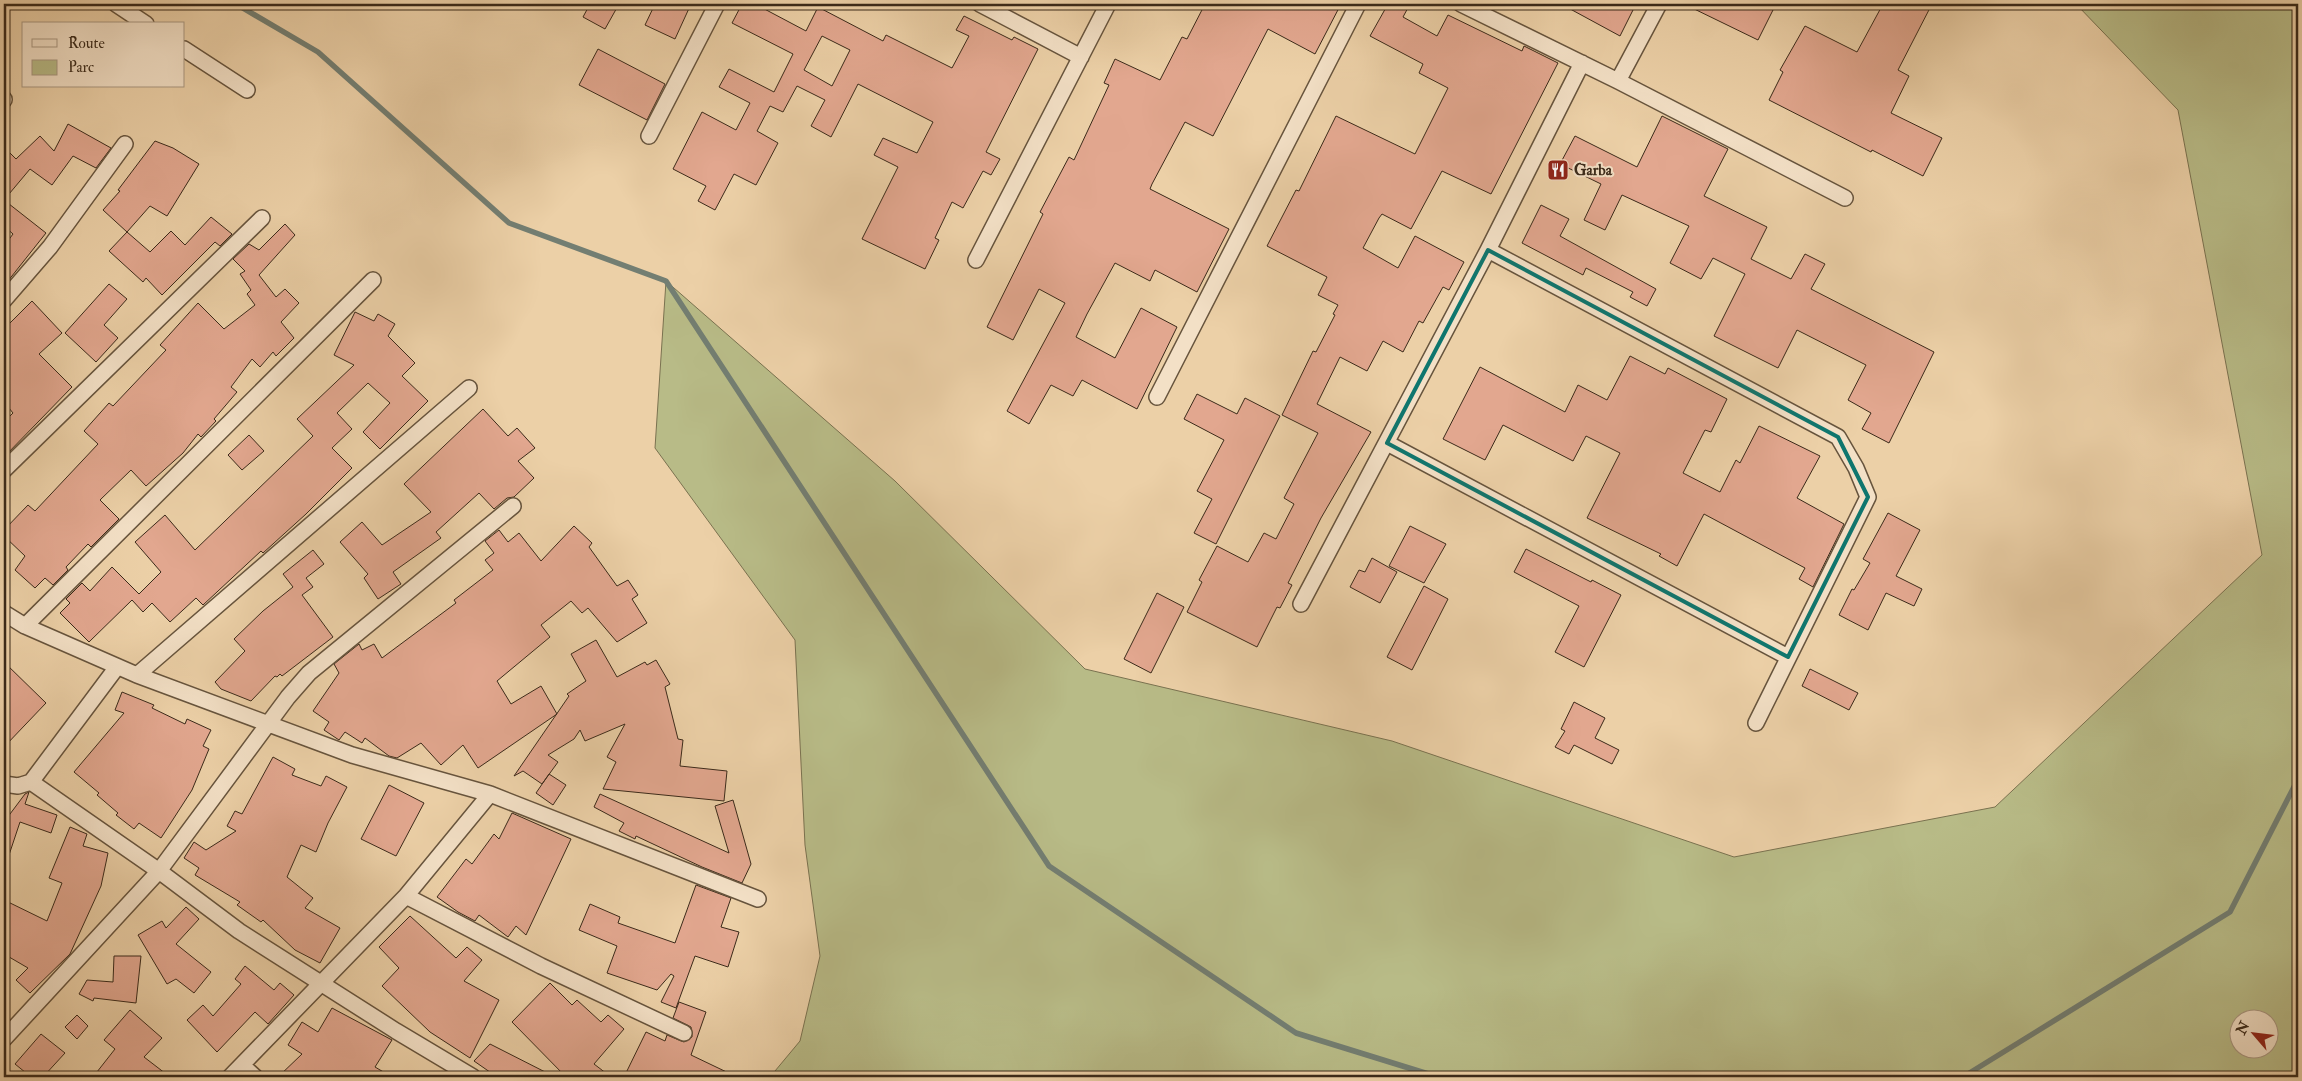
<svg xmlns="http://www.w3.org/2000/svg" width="2302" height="1081" font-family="'IM FELL Double Pica',serif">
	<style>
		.green { fill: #b8bb87; stroke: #7a7250; fill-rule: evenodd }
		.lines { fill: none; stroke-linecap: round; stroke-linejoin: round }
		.stream { stroke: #737e72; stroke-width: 5.5 }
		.building { fill: #e2a78f; stroke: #3b2a1a; fill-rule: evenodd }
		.street-casing { stroke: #67543d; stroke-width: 18 }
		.street { stroke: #f3e0c6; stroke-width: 15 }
		.marked { fill: none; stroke: #0f766e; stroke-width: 4; stroke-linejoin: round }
		.labels { text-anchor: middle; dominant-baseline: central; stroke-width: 4; stroke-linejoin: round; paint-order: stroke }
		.poi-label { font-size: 15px; font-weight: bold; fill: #3b2a1a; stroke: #f3e0c6; text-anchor: start }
	</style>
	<rect width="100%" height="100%" fill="#ecd0a7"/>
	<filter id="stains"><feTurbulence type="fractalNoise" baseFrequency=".004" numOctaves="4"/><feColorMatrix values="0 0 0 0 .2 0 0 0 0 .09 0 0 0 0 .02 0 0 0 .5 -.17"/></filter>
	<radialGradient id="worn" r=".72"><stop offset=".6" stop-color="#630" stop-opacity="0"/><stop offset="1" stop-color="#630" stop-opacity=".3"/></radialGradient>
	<path class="green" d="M2076 4H2298V1077H770L800 1041 820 956 805 845 795 640 655 448 666 281 895 481 1085 669 1392 741 1734 857 1995 807 2262 555 2178 110ZM2240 1018H2270V1048H2240Z"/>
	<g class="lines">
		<path class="stream" d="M236 4 318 52 509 223 666 281 1049 866 1296 1033 1438 1077
			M1963 1077 2230 912 2298 779"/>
	</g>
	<path class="building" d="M590 4H619L605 29 583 17Z
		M655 4H691L675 39 645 25Z
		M742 4H755L806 31 818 7 883 41 886 35 952 68 969 36 956 30 964 16 1012 40 1014 37 1038 49 986 152 1000 159 991 175 983 171 963 208 952 202 935 238 939 240 925 269 862 239 898 167 874 155 883 138 917 153 933 122 858 84 831 137 811 126 825 100 797 86 783 112 770 106 757 131 778 143 756 185 734 174 715 210 698 201 706 186 673 169 702 112 736 130 750 103 719 87 729 69 774 92 793 54 732 23ZM822 36 850 50 832 86 804 70Z
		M1205 4H1341L1315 54 1268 29 1213 136 1185 122 1152 184 1150 189 1229 229 1197 292 1155 270 1150 281 1115 263 1087 314 1076 337 1115 358 1141 308 1177 327 1137 409 1082 380 1073 396 1051 385 1029 424 1007 411 1065 303 1039 289 1013 340 987 327 1043 214 1040 212 1069 157 1074 160 1109 85 1104 83 1115 59 1160 80 1182 37 1187 39Z
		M1388 4H1410L1403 17 1437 36 1448 15 1522 51 1524 46 1558 63 1491 194 1442 171 1411 229 1382 214 1379 218 1363 248 1398 268 1415 236 1464 262 1449 290 1443 287 1423 323 1419 321 1403 352 1383 341 1367 371 1340 357 1317 404 1371 432 1321 518 1288 583 1292 585 1280 608 1277 607 1257 647 1187 612 1202 582 1199 580 1217 546 1248 562 1264 533 1276 539 1294 504 1284 498 1318 433 1282 415 1313 351 1316 352 1335 315 1333 314 1338 305 1318 295 1327 277 1267 246 1296 190 1299 191 1336 116 1415 154 1448 88 1419 73 1423 64 1370 36Z
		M1561 4H1636L1620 36Z
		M1684 4H1759L1773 10 1758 40Z
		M1883 4H1932L1898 70 1909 76 1891 113 1942 138 1923 176 1872 150 1871 152 1769 100 1783 72 1780 70 1805 26 1857 52Z
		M598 49 665 84 647 120 579 85Z
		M1662 116 1728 149 1704 196 1767 227 1751 259 1791 279 1805 254 1825 264 1811 289 1934 352 1889 443 1862 429 1871 413 1848 400 1866 365 1797 330 1778 368 1714 336 1745 274 1713 258 1701 279 1670 263 1689 226 1622 195 1605 230 1584 220 1601 184 1560 164 1575 136 1637 167Z
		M68 124 111 148 96 168 73 156 52 185 30 169 4 200V147L16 159 40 136 54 151Z
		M155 141 173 148 199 164 167 216 150 206 127 232 150 252 171 231 185 245 211 217 232 234 220 246 215 242 162 295 146 278 143 282 109 251 127 232 103 210 120 191 118 190Z
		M4 200 46 233 4 286V246L13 234 4 226Z
		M1541 205 1569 219 1560 236 1656 289 1647 306 1630 297 1633 292 1586 268 1583 275 1522 243Z
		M285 224 295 235 259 275 276 297 285 289 299 303 281 322 294 338 276 356 273 352 260 367 252 359 231 387 237 392 214 419 216 421 201 437 198 434 183 453 146 486 131 470 100 500 119 519 91 547 88 544 66 567 68 570 53 585 45 578 35 588 15 570 25 556 4 536V530L28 505 35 511 98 444 84 431 109 403 113 406 166 350 160 345 198 303 224 329 255 305 247 294 251 290 240 274 245 271 233 259 249 244 259 250Z
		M109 284 127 299 104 325 118 338 96 362 65 333Z
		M32 301 62 333 39 354 72 387 4 457V422L13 413 4 402V329Z
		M355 312 374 321 378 314 395 324 388 336 415 363 402 376 428 401 380 449 363 432 390 403 368 383 337 413 352 429 332 448 352 468 306 514 263 553 261 551 203 605 196 598 170 622 152 603 143 612 132 600 89 642 60 613 70 603 66 599 82 583 90 591 112 567 139 594 161 572 135 542 165 515 195 550 313 436 297 419 354 365 334 355Z
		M1630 356 1665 374 1668 368 1727 399 1711 432 1705 430 1683 473 1720 492 1736 460 1740 463 1759 426 1820 456 1797 498 1844 524 1813 587 1799 579 1805 568 1704 514 1677 566 1659 556 1661 554 1587 518 1620 453 1586 436 1573 461 1503 425 1485 460 1443 439 1480 367 1565 412 1578 385 1607 400Z
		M1197 394 1237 414 1245 398 1280 416 1216 544 1194 533 1212 499 1197 491 1224 440 1184 419Z
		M483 409 508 436 517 428 535 448 518 461 534 478 514 497 507 498 494 509 479 493 436 532 441 538 393 572 401 584 378 599 364 578 368 574 340 542 362 522 382 545 431 512 404 484Z
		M249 435 264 451 242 470 228 455Z
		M1888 513 1920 530 1896 576 1922 589 1914 606 1886 593 1868 630 1839 615 1852 589 1854 590 1870 563 1863 559Z
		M574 526 592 543 589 547 617 586 628 580 638 595 632 599 647 623 617 642 588 608 582 613 571 601 541 625 550 637 497 681 511 704 541 686 557 714 478 768 463 745 441 765 421 743 397 758 389 756 365 738 362 743 345 732 339 740 324 730 329 722 313 711 339 673 334 664 359 644 362 650 374 644 382 658 456 603 454 600 493 570 485 560 494 553 485 541 499 530 508 542 519 533 541 561Z
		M1410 526 1446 544 1424 583 1389 566Z
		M1526 549 1591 582 1592 580 1621 595 1584 667 1555 652 1579 606 1514 572Z
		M313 550 324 564 306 578 313 587 302 595 333 637 282 676 280 674 277 677 275 676 251 701 221 689 215 682 245 651 234 639 263 611 293 587 283 574Z
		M1372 558 1397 572 1380 603 1350 587 1359 570 1365 572Z
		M1424 586 1448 599 1412 670 1387 657Z
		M1157 593 1184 607 1151 673 1124 659Z
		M596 640 617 677 645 662 647 665 656 660 670 684 665 687 678 739 683 740 680 766 727 771 724 801 603 789 616 762 607 757 625 724 585 741 580 730 574 739 548 755 558 762 542 784 523 771 514 776 569 696 567 694 586 681 571 654Z
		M4 662 46 703 4 747Z
		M1810 669 1858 693 1849 710 1802 686Z
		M122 692 154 705 152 708 185 724 187 719 211 730 203 746 209 749 192 790 161 838 139 823 134 829 116 815 118 813 97 795 99 793 74 772 124 713 115 710Z
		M1574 702 1605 718 1595 738 1619 750 1612 764 1574 745 1569 754 1555 747 1565 731 1561 729Z
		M273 757 295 769 292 775 321 786 326 776 347 787 328 823 316 852 301 845 287 877 313 898 305 908 340 928 320 963 295 950 263 920 261 922 237 905 240 902 195 875 199 868 184 858 194 842 206 850 236 831 227 826 235 811 242 814Z
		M549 774 566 785 553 805 536 793Z
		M389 785 424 803 396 856 361 839Z
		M29 792 25 804 57 815 51 833 20 822 7 861H4V822L25 794Z
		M600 794 729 853 715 806 733 800 751 864 742 883 702 867 636 836 635 839 619 831 624 823 594 807Z
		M512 813 571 839 526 935 516 926 508 937 479 915 475 921 458 912 437 897 466 859 472 864 494 834 499 839Z
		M70 827 87 834 83 846 108 853 101 886 70 954 30 993 16 980 28 968 4 954V900L47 921 62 883 49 878Z
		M696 885 731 898 721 927 739 932 728 967 695 956 676 1008 661 1002 674 976 671 974 657 990 607 973 617 946 579 930 590 904 620 917 618 923 675 943Z
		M186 907 199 919 176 944 211 972 194 993 176 979 167 984 138 935 162 921 166 928Z
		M410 916 456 958 467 947 482 960 464 981 499 1000 470 1058 430 1032 382 986 399 968 379 947Z
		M114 956H141L136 1003 94 998 93 1001 79 994 87 980 113 982Z
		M245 966 274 990 280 983 294 995 268 1024 255 1012 217 1052 187 1020 203 1005 213 1016 241 984 235 979Z
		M550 983 572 1005 577 1000 601 1022 608 1015 624 1029 594 1064 611 1077H566L512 1022Z
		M679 1002 706 1012 691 1055 737 1077H624L646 1032 665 1041 667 1035 684 1042 692 1037 691 1027 673 1018Z
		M332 1008 392 1040 375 1067 392 1077H278L302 1054 288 1045 302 1022 318 1032Z
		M130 1010 162 1038 144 1057 170 1077H93L115 1049 104 1040Z
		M77 1015 88 1026 77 1039 65 1027Z
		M41 1034 65 1053 43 1077H31L15 1064Z
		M490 1044 555 1077H497L474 1061Z"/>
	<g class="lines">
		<g class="street-casing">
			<path id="street" d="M116 4 146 24
				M980 4 1081 57
				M1461 4 1618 81 1845 198
				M184 49 247 90
				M1618 81 1659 4
				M4 100V99
				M649 136 717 4
				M1488 250 1838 437 1856 468 1868 497 1756 723
				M976 260 1108 4
				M4 300 50 247 125 144
				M1157 397 1358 4
				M1387 443 1788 657
				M4 470 262 218
				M1301 604 1488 250 1582 63
				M4 613 25 626 137 675 352 755 490 794 758 899
				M25 626 373 280
				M137 675 469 388
				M31 782 159 871 239 931 396 1031 473 1077
				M4 784 18 786 31 782 117 667
				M406 896 541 966 684 1033
				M4 1039 159 871 288 697 309 673 513 506
				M243 1066 255 1077
				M230 1077 406 896 490 794"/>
		</g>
		<use href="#street" class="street"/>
	</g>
	<path class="marked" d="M1488 250 1838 437 1868 497 1788 657 1387 443Z"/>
	<defs>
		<g id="restaurant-square" transform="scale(1.125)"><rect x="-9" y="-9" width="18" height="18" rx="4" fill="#8f2418" stroke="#f3e0c6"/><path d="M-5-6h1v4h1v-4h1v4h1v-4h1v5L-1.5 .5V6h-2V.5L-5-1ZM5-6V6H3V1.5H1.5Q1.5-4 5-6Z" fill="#fff"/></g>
	</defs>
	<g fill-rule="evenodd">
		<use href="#restaurant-square" x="1558" y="170"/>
	</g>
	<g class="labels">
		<g class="poi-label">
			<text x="1574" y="170">Garba</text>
		</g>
	</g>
	<rect width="2302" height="1081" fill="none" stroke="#ecd0a7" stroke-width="20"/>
	<rect x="5" y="5" width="2292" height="1071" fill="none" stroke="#3b2a1a" stroke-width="2.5"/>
	<rect x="10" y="10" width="2282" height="1061" fill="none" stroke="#3b2a1a"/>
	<rect x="22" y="22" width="162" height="65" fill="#f3e0c6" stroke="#a99781"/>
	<rect x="32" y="39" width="25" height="8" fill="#f3e0c6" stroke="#a99781"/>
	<text x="68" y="48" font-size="15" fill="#3b2a1a">Route</text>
	<rect x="32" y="60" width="25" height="15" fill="#b8bb87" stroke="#a99781"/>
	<text x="68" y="72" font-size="15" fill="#3b2a1a">Parc</text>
	<g transform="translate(2254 1034) rotate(298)"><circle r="24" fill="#f3e0c6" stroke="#a99781"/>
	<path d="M0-4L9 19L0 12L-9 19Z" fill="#8f2418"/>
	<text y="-8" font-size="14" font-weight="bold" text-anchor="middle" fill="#3b2a1a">N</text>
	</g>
	<rect width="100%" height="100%" filter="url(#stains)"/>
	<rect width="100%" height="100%" fill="url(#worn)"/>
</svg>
